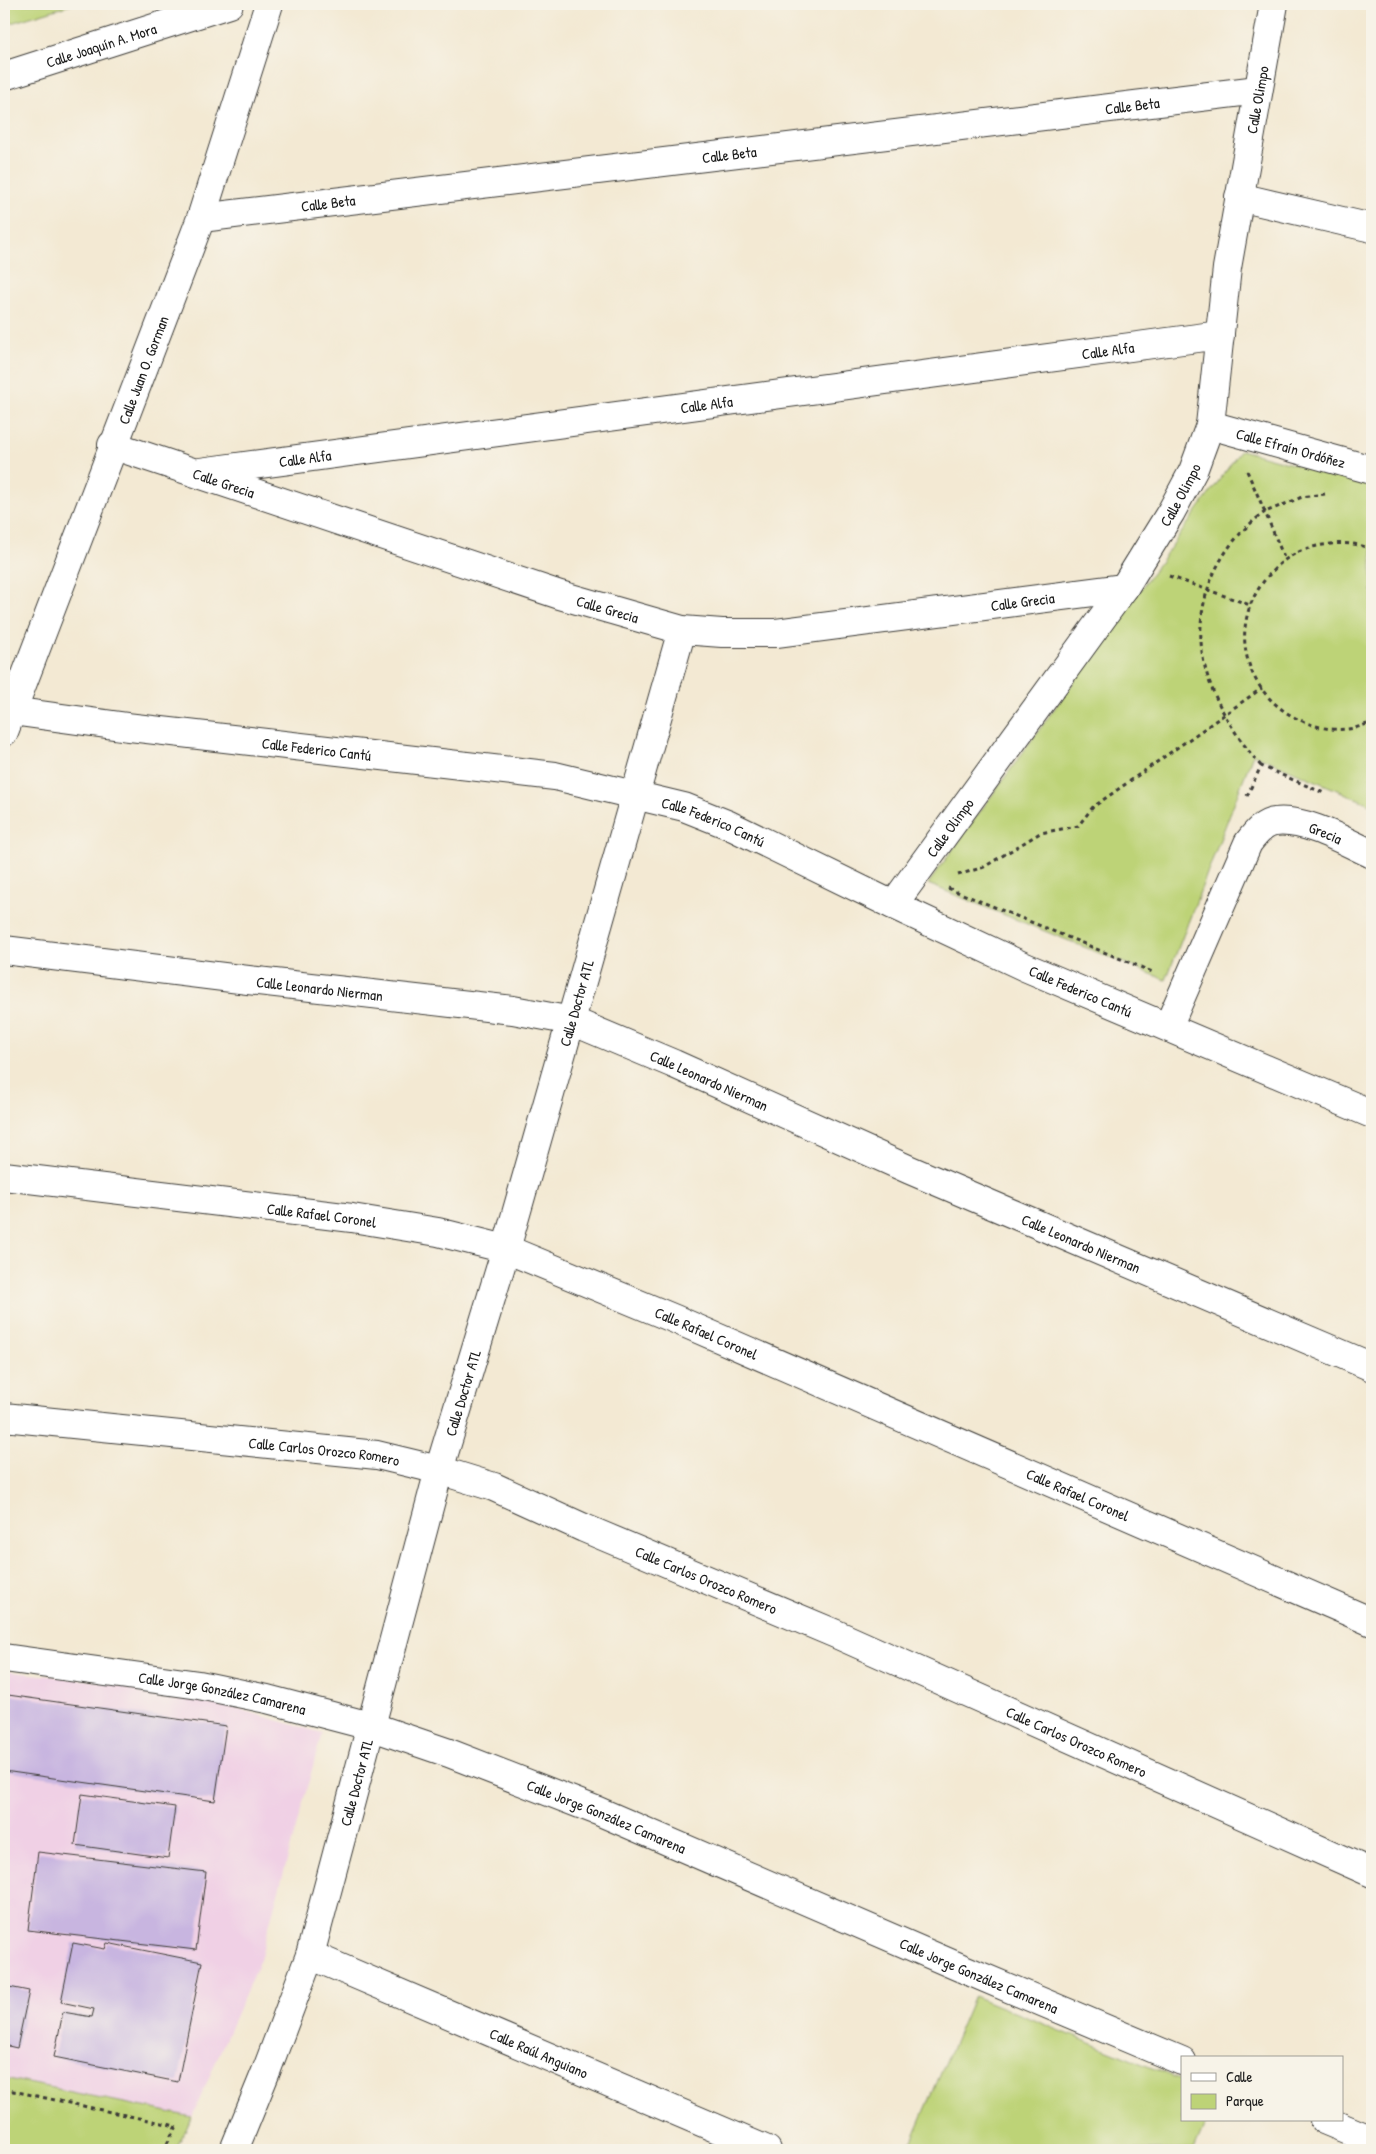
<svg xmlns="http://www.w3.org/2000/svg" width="1376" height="2154" font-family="'Patrick Hand',sans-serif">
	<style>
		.built { fill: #f0d0e5 }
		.green { fill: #bdd377; stroke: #6c784a }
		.building { fill: #c8b5e0 }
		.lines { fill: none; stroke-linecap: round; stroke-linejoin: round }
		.minor-casing { stroke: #3c3b37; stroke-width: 30 }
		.path { stroke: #3c3b37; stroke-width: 3; stroke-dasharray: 4 4; stroke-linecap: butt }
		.minor { stroke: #fff; stroke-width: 28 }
		.labels { text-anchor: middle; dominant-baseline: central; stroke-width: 4; stroke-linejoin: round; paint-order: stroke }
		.street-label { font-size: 15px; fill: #1c1c1c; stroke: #f7f3e8 }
	</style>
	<rect width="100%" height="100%" fill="#f7f3e8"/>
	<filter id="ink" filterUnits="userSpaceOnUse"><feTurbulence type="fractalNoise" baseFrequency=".02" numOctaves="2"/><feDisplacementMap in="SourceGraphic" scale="10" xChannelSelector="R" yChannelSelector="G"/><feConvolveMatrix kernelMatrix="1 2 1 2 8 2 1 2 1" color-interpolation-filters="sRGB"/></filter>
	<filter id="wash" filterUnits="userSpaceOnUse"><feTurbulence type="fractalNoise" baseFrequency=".0096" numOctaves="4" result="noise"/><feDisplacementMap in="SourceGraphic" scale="20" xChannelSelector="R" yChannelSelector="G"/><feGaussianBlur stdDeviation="1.12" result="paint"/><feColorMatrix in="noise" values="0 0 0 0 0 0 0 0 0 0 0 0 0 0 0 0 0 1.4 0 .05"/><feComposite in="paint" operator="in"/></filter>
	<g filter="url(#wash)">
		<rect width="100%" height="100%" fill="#f3e9d3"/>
		<path class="built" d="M4 1671 167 1689 322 1733 260 1959 192 2117 4 2078Z"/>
		<path class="green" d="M4 4H74L4 25Z
			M1241 450 1372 486V805L1253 754 1166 980 928 884Z
			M974 1996 1182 2080V2120H1207L1194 2150H908Z
			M4 2078 192 2117 176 2150H4Z"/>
		<g id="blocks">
			<path class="building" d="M8 1695 226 1726 215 1801 4 1771V1722Z
				M82 1794 175 1807 168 1858 75 1845Z
				M38 1852 206 1872 196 1950 28 1930Z
				M73 1943 105 1949 107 1943 202 1962 178 2082 54 2057 63 2012 92 2017 94 2009 61 2002Z
				M4 1986 29 1991 17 2048 4 2045Z"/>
		</g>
	</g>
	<g filter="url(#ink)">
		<use href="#blocks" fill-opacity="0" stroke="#3c3b37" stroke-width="1"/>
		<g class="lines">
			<g class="minor-casing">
				<g id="minor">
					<path id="s1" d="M4 76 229 4"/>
					<path d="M1239 197 1372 228"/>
					<path id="s2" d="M201 218 1258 90"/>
					<path id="s3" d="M1210 425 1372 470"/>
					<path id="s4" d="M112 445 560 595 682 630 722 633H776L1124 588"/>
					<path id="s5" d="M200 472 1220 335"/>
					<path id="s6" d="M4 710 128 727 555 776 684 807 729 825 893 905 1025 967 1372 1114"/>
					<path id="s7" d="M4 732 201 218 269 4"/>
					<path id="s8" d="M893 905 1124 588 1171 512 1193 471 1210 425 1227 268 1274 4"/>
					<path id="s9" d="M4 950 248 980 513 1010 572 1021 674 1064 910 1170 1372 1367"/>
					<path id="s10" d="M1168 1027 1248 843C1255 834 1263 823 1275 822 1305 818 1346 842 1372 854"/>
					<path id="s11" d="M4 1176 352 1218 438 1232 506 1249 675 1319 1372 1622"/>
					<path id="s12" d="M4 1417 377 1455 439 1470 494 1487 584 1528 836 1634 1372 1873"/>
					<path id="s13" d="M4 1658 199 1685 267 1699 370 1726 449 1753 598 1811 966 1970 1182 2061"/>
					<path id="s14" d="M310 1955 767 2150"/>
					<path d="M1324 2120 1372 2140"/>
					<path id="s15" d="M234 2150 267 2069 310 1955 439 1470 506 1249 682 630"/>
				</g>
			</g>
			<path class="path" d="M1247 471 1265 512 1302 497 1325 494
				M1372 550C1356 541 1334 543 1317 546 1298 550 1281 560 1269 575 1223 626 1245 702 1310 724 1323 729 1340 731 1354 728 1360 727 1367 724 1372 722
				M1169 576 1250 605
				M1261 766C1237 738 1214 703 1205 667 1190 608 1216 546 1265 512L1285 560
				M1247 796 1261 766 1326 794
				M958 875 984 867 1040 833 1078 826 1093 807 1262 688
				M948 888 1155 973
				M4 2089 176 2126 164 2150"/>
			<use href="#minor" class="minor"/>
		</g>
	</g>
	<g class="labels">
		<g class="street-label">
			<text stroke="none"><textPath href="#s1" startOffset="102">Calle Joaquín A. Mora</textPath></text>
			<text stroke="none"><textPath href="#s8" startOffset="906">Calle Olimpo</textPath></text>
			<text stroke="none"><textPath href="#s2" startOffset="938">Calle Beta</textPath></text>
			<text stroke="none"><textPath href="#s2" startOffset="532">Calle Beta</textPath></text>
			<text stroke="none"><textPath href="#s2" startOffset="128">Calle Beta</textPath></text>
			<text stroke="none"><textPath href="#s5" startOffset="916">Calle Alfa</textPath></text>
			<text stroke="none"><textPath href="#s7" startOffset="388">Calle Juan O. Gorman</textPath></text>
			<text stroke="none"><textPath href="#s5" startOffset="511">Calle Alfa</textPath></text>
			<text stroke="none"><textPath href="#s3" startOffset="84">Calle Efraín Ordóñez</textPath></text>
			<text stroke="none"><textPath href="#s5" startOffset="106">Calle Alfa</textPath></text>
			<text stroke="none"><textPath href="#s4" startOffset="118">Calle Grecia</textPath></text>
			<text stroke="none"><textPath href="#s8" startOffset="501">Calle Olimpo</textPath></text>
			<text stroke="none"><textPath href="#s4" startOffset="942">Calle Grecia</textPath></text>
			<text stroke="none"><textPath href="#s4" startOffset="522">Calle Grecia</textPath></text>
			<text stroke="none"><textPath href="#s6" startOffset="315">Calle Federico Cantú</textPath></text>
			<text stroke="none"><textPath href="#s6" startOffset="720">Calle Federico Cantú</textPath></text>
			<text stroke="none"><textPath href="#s8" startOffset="96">Calle Olimpo</textPath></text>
			<text stroke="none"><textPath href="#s10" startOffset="288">Grecia</textPath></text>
			<text stroke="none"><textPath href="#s9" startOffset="318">Calle Leonardo Nierman</textPath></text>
			<text stroke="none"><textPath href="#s6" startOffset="1125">Calle Federico Cantú</textPath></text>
			<text stroke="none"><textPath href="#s15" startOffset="1198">Calle Doctor ATL</textPath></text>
			<text stroke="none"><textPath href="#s9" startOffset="722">Calle Leonardo Nierman</textPath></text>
			<text stroke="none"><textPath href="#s11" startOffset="320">Calle Rafael Coronel</textPath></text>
			<text stroke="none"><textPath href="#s9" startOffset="1128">Calle Leonardo Nierman</textPath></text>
			<text stroke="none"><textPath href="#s11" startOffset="725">Calle Rafael Coronel</textPath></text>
			<text stroke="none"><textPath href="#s15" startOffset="792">Calle Doctor ATL</textPath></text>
			<text stroke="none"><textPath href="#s12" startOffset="322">Calle Carlos Orozco Romero</textPath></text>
			<text stroke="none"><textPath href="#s11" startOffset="1130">Calle Rafael Coronel</textPath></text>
			<text stroke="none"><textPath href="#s12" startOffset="728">Calle Carlos Orozco Romero</textPath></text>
			<text stroke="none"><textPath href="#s13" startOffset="221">Calle Jorge González Camarena</textPath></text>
			<text stroke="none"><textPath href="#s12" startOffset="1132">Calle Carlos Orozco Romero</textPath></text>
			<text stroke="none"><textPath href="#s15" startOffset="388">Calle Doctor ATL</textPath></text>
			<text stroke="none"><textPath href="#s13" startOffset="626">Calle Jorge González Camarena</textPath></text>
			<text stroke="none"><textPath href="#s13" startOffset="1031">Calle Jorge González Camarena</textPath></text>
			<text stroke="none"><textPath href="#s14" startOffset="249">Calle Raúl Anguiano</textPath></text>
		</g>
	</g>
	<rect width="1376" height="2154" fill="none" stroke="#f7f3e8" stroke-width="20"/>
	<rect x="1181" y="2056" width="162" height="65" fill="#f7f3e8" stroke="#9f9d96"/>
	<rect x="1191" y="2073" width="25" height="8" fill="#ffffff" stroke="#9f9d96"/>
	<text x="1226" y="2082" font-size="15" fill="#1c1c1c">Calle</text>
	<rect x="1191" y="2094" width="25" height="15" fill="#bdd377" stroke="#9f9d96"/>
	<text x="1226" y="2106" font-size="15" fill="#1c1c1c">Parque</text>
</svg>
